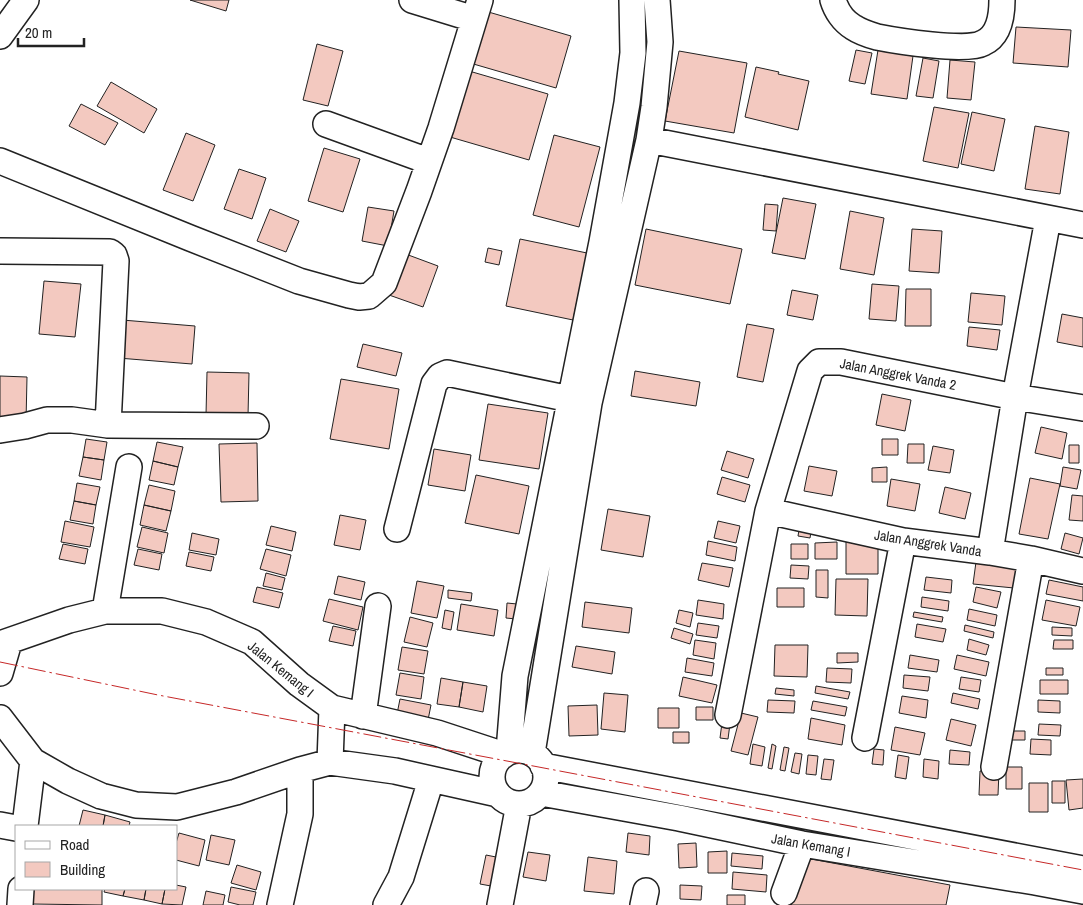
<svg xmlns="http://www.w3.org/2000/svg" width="1083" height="905" font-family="'Archivo Narrow',sans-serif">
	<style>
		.building { fill: #f3c9c0; stroke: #222 }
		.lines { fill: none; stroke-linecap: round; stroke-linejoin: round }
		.minor-casing { stroke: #222; stroke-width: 28 }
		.minor { stroke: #fff; stroke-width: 25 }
		.power { stroke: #c62828; stroke-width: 1; stroke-dasharray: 18 4 2.5 4; stroke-linecap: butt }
		.labels { text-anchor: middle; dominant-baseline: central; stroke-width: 4; stroke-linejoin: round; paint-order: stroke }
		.street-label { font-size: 14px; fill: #222; stroke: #fff }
	</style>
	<rect width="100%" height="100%" fill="#fff"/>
	<path class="building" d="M190 0H229L226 11Z
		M485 11 571 36 556 88 470 63Z
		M1016 27 1071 30 1068 67 1013 63Z
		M317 44 343 51 328 106 303 100Z
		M856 50 872 53 865 84 849 81Z
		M878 50 913 56 907 99 871 94Z
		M679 51 747 63 734 133 665 121Z
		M923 58 939 61 933 98 916 96Z
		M950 60 975 62 971 100 947 98Z
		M756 67 779 72 778 74 809 81 798 130 745 117Z
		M469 71 548 94 529 160 450 137Z
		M111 82 157 109 144 133 97 106Z
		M81 104 118 123 105 145 69 126Z
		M934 107 969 113 958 168 923 161Z
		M972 112 1005 119 994 171 961 164Z
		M1035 126 1069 132 1060 194 1025 189Z
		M186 133 215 145 193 201 163 190Z
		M554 135 600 147 579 227 533 215Z
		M324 148 360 159 343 212 308 201Z
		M239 169 266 178 252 219 224 209Z
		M783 198 816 204 805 259 772 253Z
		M765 204 778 205 776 231 763 230Z
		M368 207 394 211 388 246 362 241Z
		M270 209 299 221 286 252 257 241Z
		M850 211 884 218 874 275 840 269Z
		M646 229 742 249 730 304 635 285Z
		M912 229 942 231 939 273 909 271Z
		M520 239 587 253 573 320 506 306Z
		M488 248 502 251 499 265 485 262Z
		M403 253 438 266 423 307 389 295Z
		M44 281 81 284 75 337 39 334Z
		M872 284 899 286 896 321 869 319Z
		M906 289H931V326H905Z
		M792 290 818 295 813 320 787 315Z
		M971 293 1005 296 1002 325 968 322Z
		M1062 314 1083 318V347L1057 342Z
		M122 320 195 326 192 364 118 358Z
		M747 324 774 329 763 382 737 377Z
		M969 327 1000 330 997 350 967 346Z
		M363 344 402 353 396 376 357 367Z
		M635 371 700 382 696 406 631 396Z
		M207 372 249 373 248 416 206 415Z
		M0 376 27 377 26 422 0 421Z
		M341 379 399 389 389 449 330 439Z
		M882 394 911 400 905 431 876 425Z
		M488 404 548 413 539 469 479 460Z
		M1041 427 1067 433 1062 459 1035 453Z
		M86 439 107 442 104 460 83 457Z
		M882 439H898V455H882Z
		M157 442 183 447 178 467 153 461Z
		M257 443 258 501 221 502 219 444Z
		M908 444H924V463H907Z
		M1069 445H1079V463H1069Z
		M933 446 954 450 950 473 928 470Z
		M434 449 471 455 465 491 428 485Z
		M727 451 754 459 748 478 721 470Z
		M83 457 104 460 101 480 79 476Z
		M153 461 178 467 174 485 149 480Z
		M809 466 837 471 832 496 804 491Z
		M887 467V482H872V468Z
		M1063 467 1081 470 1077 489 1060 486Z
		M476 475 529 486 519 534 465 523Z
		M722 477 750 485 745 502 717 494Z
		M1030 478 1060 484 1048 539 1019 534Z
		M891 479 920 484 915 511 887 506Z
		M77 483 100 487 96 505 74 501Z
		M149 485 175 491 171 511 144 505Z
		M945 487 971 493 965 519 939 513Z
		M1072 495 1083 496V521L1069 520Z
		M74 501 96 505 93 524 70 520Z
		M144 505 171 511 166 531 140 525Z
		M608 509 650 516 643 557 601 550Z
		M340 515 366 520 360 550 334 545Z
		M65 521 94 527 90 547 61 542Z
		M718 521 740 526 736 543 714 538Z
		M800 524 812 526 810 538 798 536Z
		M271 526 296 532 292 551 266 545Z
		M142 527 168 533 164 553 137 547Z
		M192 533 219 539 216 555 189 550Z
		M1065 533 1083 538 1079 554 1061 549Z
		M708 541 737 547 735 561 706 555Z
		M837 542V559H815V543Z
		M846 542H878V574H846Z
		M63 544 88 549 85 564 59 559Z
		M791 544H808V559H791Z
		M138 549 162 554 159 570 134 565Z
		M266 549 291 555 286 576 260 569Z
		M189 552 214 557 211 571 186 566Z
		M976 562 1017 566 1014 588 973 584Z
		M702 563 733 568 729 587 698 580Z
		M791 565 809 566 808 579 790 578Z
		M816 570H828V598L816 597Z
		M266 573 285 578 282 590 263 586Z
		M338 576 365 582 361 600 334 594Z
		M926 577 952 580 951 593 924 590Z
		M836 579H868L867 616 835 615Z
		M1049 580 1083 587V601L1046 594Z
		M417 581 444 586 437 618 411 613Z
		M257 587 283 593 279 608 253 602Z
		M976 587 1001 592 997 608 973 602Z
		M777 588H804V607H777Z
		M448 590 472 593 471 601 448 598Z
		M922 597 949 601 948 611 921 607Z
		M329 599 363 607 358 630 323 621Z
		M698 600 724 604 723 619 696 615Z
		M1046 600 1080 607 1076 626 1042 620Z
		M585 602 632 608 629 633 582 627Z
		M507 603 517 604 516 619 506 618Z
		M461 604 498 610 494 636 457 630Z
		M969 609 997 615 995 626 967 620Z
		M445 610 454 612 451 630 442 628Z
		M679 610 693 613 690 627 676 623Z
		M914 612 943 617 942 622 913 617Z
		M410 617 433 623 427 647 404 642Z
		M698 623 719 626 717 638 696 635Z
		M917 624 946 629 943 642 915 637Z
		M965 625 994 632 993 638 964 631Z
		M333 626 356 631 353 646 329 641Z
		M1052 627 1072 628V636L1052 635Z
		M674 628 693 634 690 644 671 638Z
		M969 639 989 645 986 655 967 650Z
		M695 640 716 643 714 659 693 655Z
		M1054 640H1073V649H1053Z
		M775 645H808L807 677 774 676Z
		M576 646 615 652 612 674 572 667Z
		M402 647 428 651 424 674 398 670Z
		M837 653H858V662L837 663Z
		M910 655 939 660 937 672 908 668Z
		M957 655 989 662 986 676 954 669Z
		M687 658 714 663 712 676 685 672Z
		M827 668 852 669 851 683 826 682Z
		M1046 668H1063V675H1046Z
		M400 673 424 677 421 699 396 695Z
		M904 675 930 677 928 691 903 688Z
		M683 677 717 685 712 703 679 696Z
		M961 677 981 680 979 692 959 689Z
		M441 678 463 682 459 707 437 704Z
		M1040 680H1068V694H1040Z
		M463 682 487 686 483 712 459 707Z
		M816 686 850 692 848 699 815 693Z
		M776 688 794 690V696L775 694Z
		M604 693 628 695 625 732 601 729Z
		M953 693 980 699 978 709 951 703Z
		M902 696 928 700 926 718 899 713Z
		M400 699 431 705 428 720 397 714Z
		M768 700 795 701 794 713 767 712Z
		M1038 700 1060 701V713L1038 712Z
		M813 701 847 707 845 716 811 710Z
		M597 705 598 735 569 736 568 706Z
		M696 707H713V720H696Z
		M658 708H679V728H658Z
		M741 713 758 717 748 755 731 751Z
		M723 715 731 716 728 739 720 738Z
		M811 718 845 725 842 745 808 739Z
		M951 719 976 725 971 746 946 740Z
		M1039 724 1061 725 1060 736 1038 735Z
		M895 727 925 733 920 755 891 750Z
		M1008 731H1025V740H1008Z
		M673 732H689V743H673Z
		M1031 739 1051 740V755L1030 754Z
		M753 744 765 747 762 766 750 764Z
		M772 744 776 746 772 769 768 768Z
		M784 747 789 748 785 771 780 770Z
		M874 749 884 750 883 765 872 764Z
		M950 750 970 752 969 765 949 764Z
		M795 753 802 754 799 774 791 772Z
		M808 755 818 756 816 775 806 774Z
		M898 755 909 757 906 779 895 777Z
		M824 759 834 760 831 780 821 779Z
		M924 759 939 761 938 779 923 777Z
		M1006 767H1022V789H1006Z
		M980 771H999L998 795H979Z
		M1083 779V808L1069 810 1066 780Z
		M1052 781H1065V803H1052Z
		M1029 783H1048V812H1029Z
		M83 810 105 815 103 826H79Z
		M105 815 130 822 129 826H103Z
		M179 833 205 840 199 866 176 860V843Z
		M628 833 650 836 649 855 626 852Z
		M211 835 235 840 229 865 206 860Z
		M696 843 697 867 679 868 678 844Z
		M727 851V873H708V852Z
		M528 852 550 855 546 881 523 877Z
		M732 853 763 856 762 869 731 866Z
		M486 855 496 857 491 886 480 884Z
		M588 857 617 861 614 894 584 891Z
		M806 858 950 885 946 905H791Z
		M237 865 261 872 256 890 231 883Z
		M733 872 767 875 766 892 732 889Z
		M176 885 186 887 182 905 162 904 165 889H176Z
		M680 885 702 886 701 900 680 899Z
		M231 887 256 892 253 905H240L228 902Z
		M32 889H102V905L32 904Z
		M105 889H125L123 896 104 892Z
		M125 889H146L144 900 123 896Z
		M146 889H165L162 904 144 900Z
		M206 891 225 895 223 905H203Z
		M727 895H745V905H727Z"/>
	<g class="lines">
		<g class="minor-casing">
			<path id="minor" d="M412 0 474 19
				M833 0C836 10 843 21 853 27 859 31 870 35 877 37 897 41 967 52 983 43 999 36 1002 15 1002 0
				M0 36 26 0
				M326 124 428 161
				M649 140 1083 225
				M0 161 190 238 299 281 349 295 359 297 369 296 384 283 419 191 441 128 480 0
				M0 251 110 252 114 255 116 261 108 425
				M0 430 25 426 47 420H72L108 425 256 426
				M768 511 810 371 819 362H841L1015 397 1083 408
				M397 529 434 384 440 376 447 373 584 402
				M990 552 1031 559 1083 571
				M105 611 129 467
				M0 644 69 620 105 611H162L206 622 252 642 299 684 332 708 437 733 504 755
				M0 673 9 642
				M728 715 768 511 903 541 990 552 1015 397 1048 219
				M363 716 378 606
				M0 718 33 761 68 781 101 796 136 805 177 807 236 792 300 770 330 762 395 771 498 794
				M865 738 903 541
				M492 777a27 27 0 1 1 54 0a27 27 0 1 1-54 0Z
				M509 751 515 676 602 242 627 103 633 53 632 0
				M532 753 589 403 649 140 654 107 660 42 657 0
				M330 762 332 708
				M543 766 1083 869
				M994 767 1031 559
				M541 793 679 818 802 844 1035 882 1083 891
				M0 825 16 828
				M25 826 33 761
				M784 893 802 844
				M20 905 21 889
				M280 905 300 814V770
				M386 905 401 877 431 780
				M500 905 519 804
				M643 905 646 891"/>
		</g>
		<use href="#minor" class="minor"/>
		<path class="power" d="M0 662 158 695 1083 870"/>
	</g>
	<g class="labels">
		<g class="street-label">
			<text transform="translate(898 374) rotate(11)">Jalan Anggrek Vanda 2</text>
			<text transform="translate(928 543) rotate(9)">Jalan Anggrek Vanda</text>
			<text transform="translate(281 669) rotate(39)">Jalan Kemang I</text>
			<text transform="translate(811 845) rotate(10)">Jalan Kemang I</text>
		</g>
	</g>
	<rect x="15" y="825" width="162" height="65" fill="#ffffff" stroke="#a7a7a7"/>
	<rect x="25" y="841" width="25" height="8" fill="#ffffff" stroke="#a7a7a7"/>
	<text x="60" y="850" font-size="15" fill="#222222">Road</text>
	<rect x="25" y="862" width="25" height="15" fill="#f3c9c0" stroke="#a7a7a7"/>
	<text x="60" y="875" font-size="15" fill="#222222">Building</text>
	<path d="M18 38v8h66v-8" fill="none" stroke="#222222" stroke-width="2.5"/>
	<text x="25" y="38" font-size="15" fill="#222222" stroke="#ffffff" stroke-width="4" paint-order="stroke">20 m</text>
</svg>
